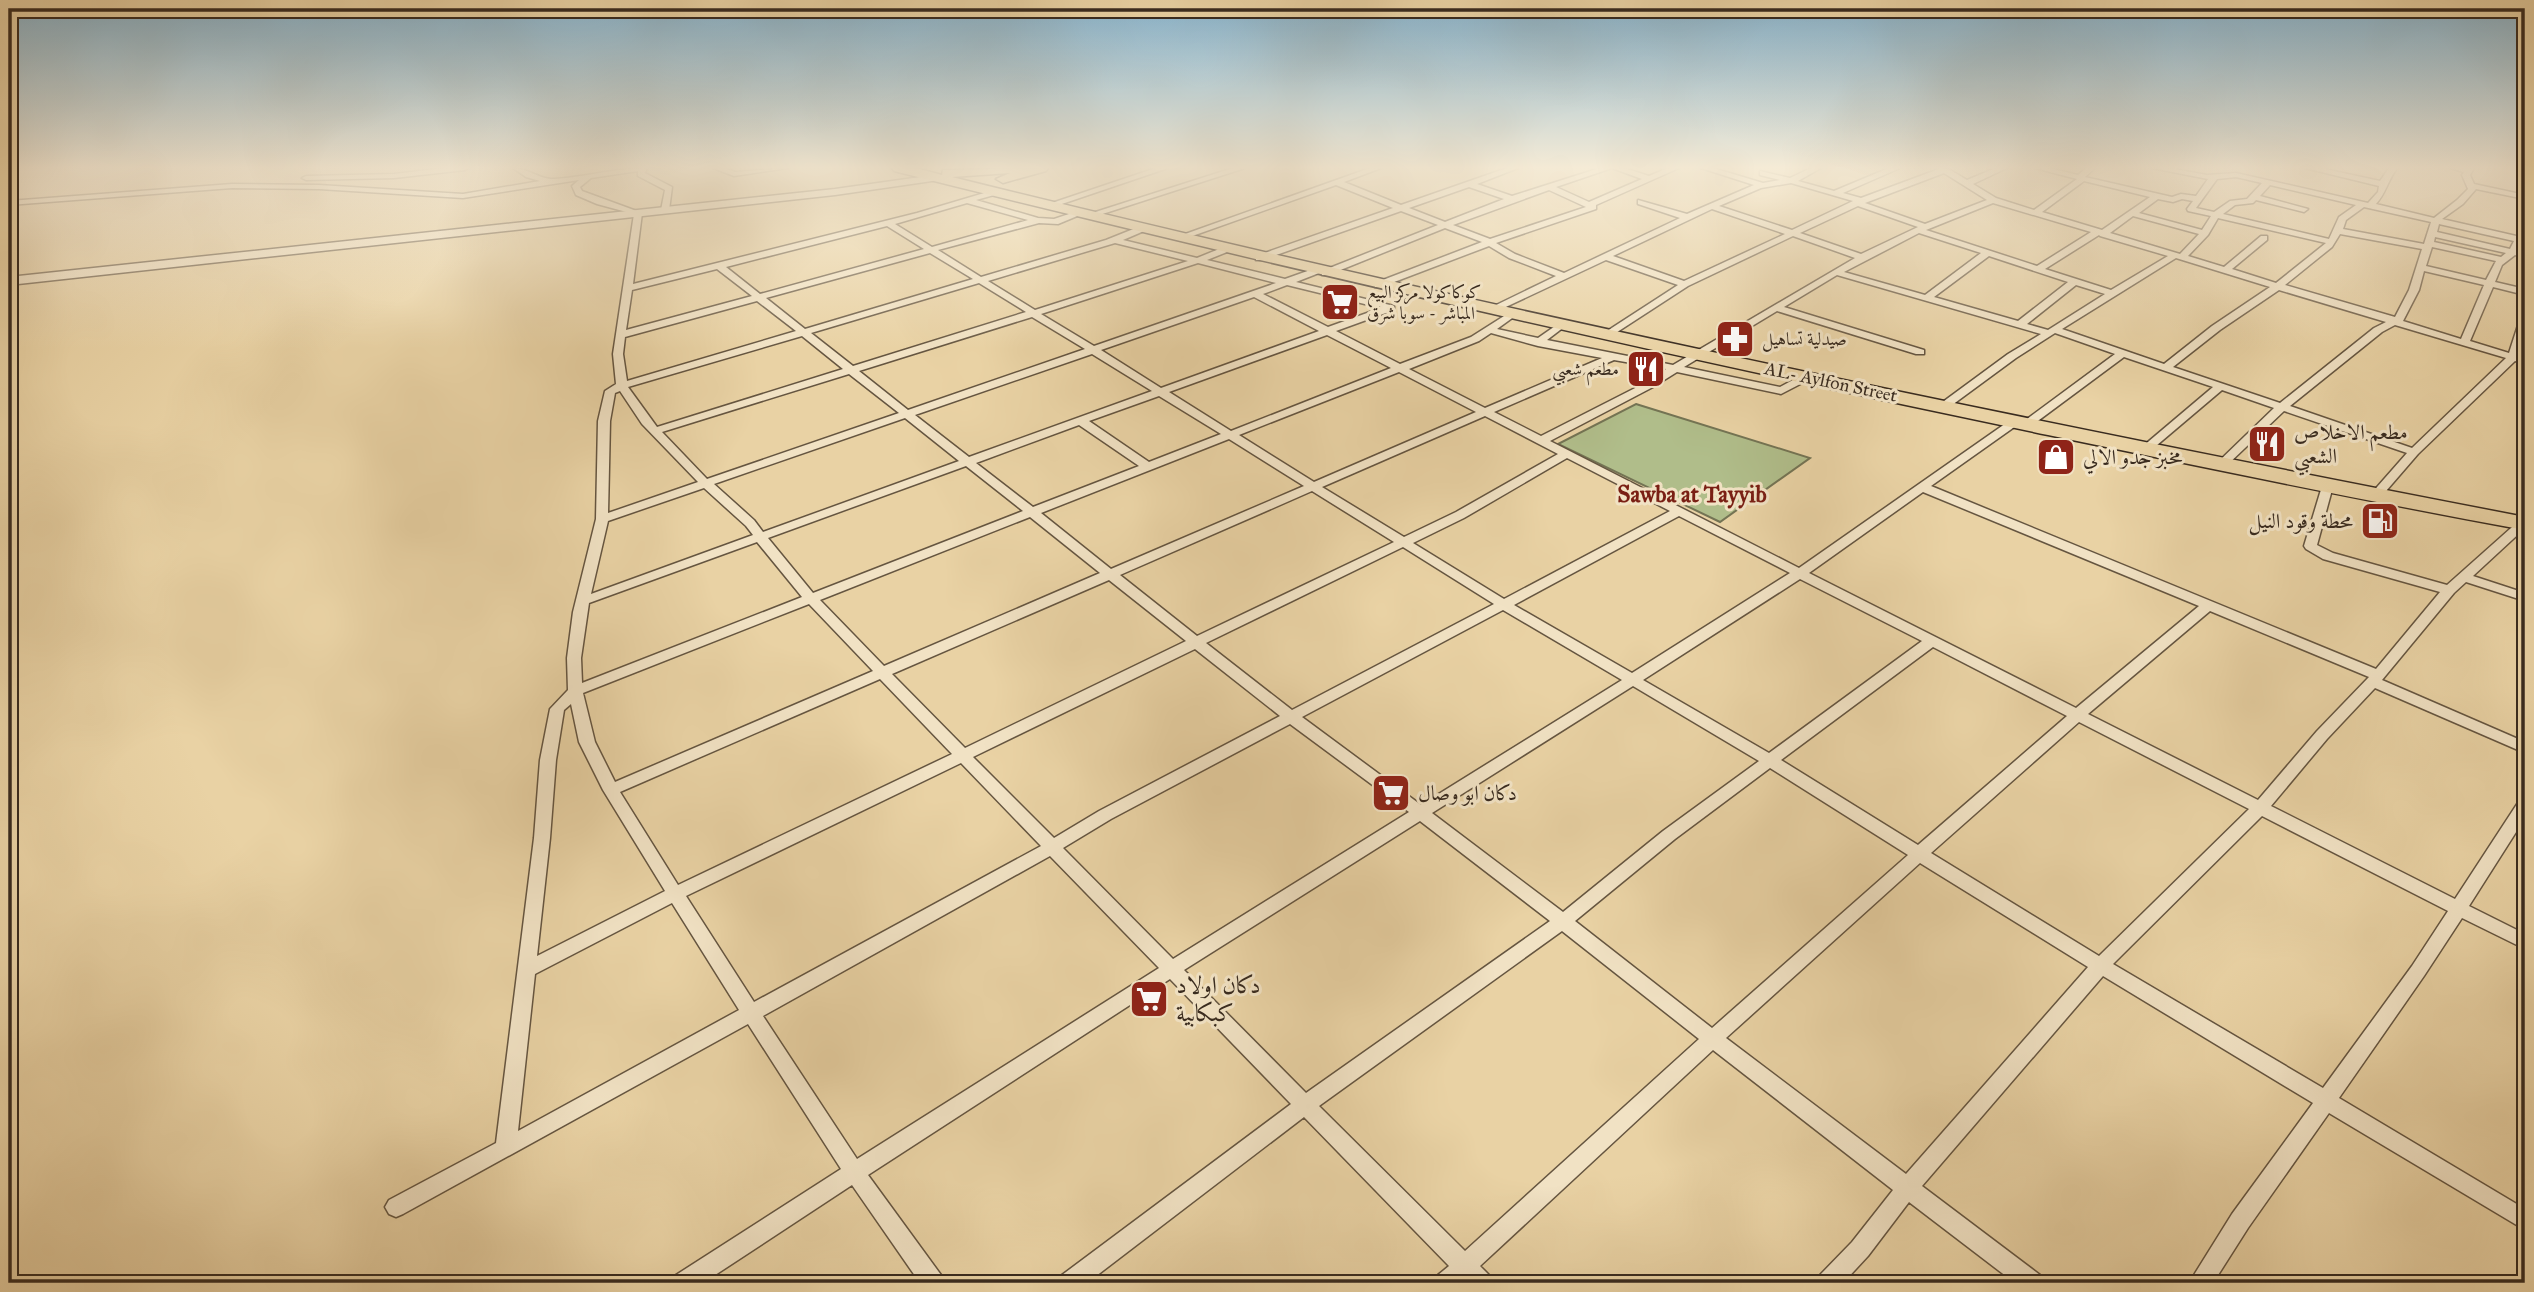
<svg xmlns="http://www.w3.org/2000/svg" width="2534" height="1292" font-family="'IM FELL Great Primer',Amiri,serif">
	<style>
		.green { fill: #b0bd8a; stroke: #747454; stroke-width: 2 }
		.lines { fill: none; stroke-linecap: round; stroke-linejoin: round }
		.minor-casing { stroke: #655540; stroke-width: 3 }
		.tertiary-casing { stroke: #655540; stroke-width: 3 }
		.trunk-casing { stroke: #392b1f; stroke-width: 3 }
		.minor { fill: #f1e2c4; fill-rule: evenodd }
		.tertiary { fill: #f1e2c4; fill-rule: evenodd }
		.trunk { fill: #e9d2a4; fill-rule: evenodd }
		.labels { text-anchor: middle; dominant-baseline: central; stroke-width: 6; stroke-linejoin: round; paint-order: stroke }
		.far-poi-label { font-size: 18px; fill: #392b1f; stroke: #f1e2c4; text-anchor: start }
		.far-street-label { font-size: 18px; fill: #392b1f; stroke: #f1e2c4 }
		.poi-label { font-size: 21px; fill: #392b1f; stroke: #f1e2c4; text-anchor: start }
		.neighbourhood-label { font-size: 23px; font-weight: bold; fill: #7a1f14; stroke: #f1e2c4 }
		.near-poi-label { font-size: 24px; fill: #392b1f; stroke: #f1e2c4; text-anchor: start }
	</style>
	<rect width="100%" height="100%" fill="#e9d2a4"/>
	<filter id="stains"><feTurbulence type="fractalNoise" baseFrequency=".00286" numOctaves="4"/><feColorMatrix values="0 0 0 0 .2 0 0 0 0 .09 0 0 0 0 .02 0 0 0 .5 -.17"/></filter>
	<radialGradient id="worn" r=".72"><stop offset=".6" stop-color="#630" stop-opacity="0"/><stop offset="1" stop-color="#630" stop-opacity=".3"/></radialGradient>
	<path class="green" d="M1636 404 1810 458 1720 522 1558 444Z"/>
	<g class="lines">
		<g class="minor-casing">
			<path id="minor" d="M444 168H469L465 170 394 178 306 180 302 178 306 176 394 174Z
				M513 168C528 168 540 180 554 179 586 177 615 168 647 168L645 173 672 187 669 210 665 213 661 210 665 190 638 176V171L591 178 580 187 582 191 642 213 633 284 917 213 991 191H994V195L976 200 1038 218 1054 219 1078 211 1082 214 1058 224 1039 223 938 250 981 277 1106 240 1141 226 1144 227V231L1123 240 1197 258 1224 247 1227 248V252L1207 260 1285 279 1316 268 1319 269V273L1296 282 1394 306V310L1336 331 1400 364 1471 337 1512 311 1515 312V316L1497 329 1538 338 1561 322 1566 325 1564 327 1547 340 1673 365 1855 258 1793 236 1688 286 1608 338 1604 337V333L1678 285 1606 260 1493 313 1488 310 1490 308 1556 276 1509 258 1489 246 1381 287H1375V283L1482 242 1445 228 1328 275H1322V271L1438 225 1401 211 1262 260H1256V256L1393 208 1336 185 1181 240 1174 238 1370 168H1381L1344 182 1401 205 1507 168H1518L1477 184 1512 196 1600 168H1612L1556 187 1589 202 1642 179 1612 168H1624L1649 176 1668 168H1679L1596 205V209L1496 243 1515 254 1564 273 1680 218 1638 204V200L1687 214 1754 185 1701 168H1713L1763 183 1780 180 1760 175V171L1790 178 1811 168H1821L1798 181 1834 191 1889 168H1900L1843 193 1861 198 1939 169 1938 168H1947L1967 180 1996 168H2007L1973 184 1996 198 2034 210 2077 179 2035 168H2049L2078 175 2086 168H2095L2085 177 2172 197 2181 194 2196 196 2208 179 2152 168H2169L2207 175 2236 173 2368 203 2378 192 2379 186 2305 168H2320L2380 181 2389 168H2397C2388 180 2386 193 2376 204L2434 218 2457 200 2468 189 2462 175 2464 172 2450 168H2474L2470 175 2474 184 2525 195V199L2476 189 2463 204 2442 219 2525 238V244L2522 243 2517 251 2525 252V258L2515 255 2502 265 2495 282 2525 289V295L2493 287 2470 341 2509 353 2520 319 2525 316V334L2519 356 2525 358V364L2515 361 2418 454 2380 498 2376 499 2370 495 2407 453 2284 411 2225 467H2217V463L2274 408 2222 390 2150 451H2142V447L2213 387 2124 357 2031 426H2023V422L2115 354 2055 333 2016 358 1948 408H1940V404L2008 354 2041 334 1837 275 1784 307 1924 350V354H1916L1777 311 1684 367 1780 387 1802 375H1810V379L1781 394 1677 372 1653 387 1550 441 1799 568 2012 419H2020V423L1931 486 2376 669 2440 592 2323 559 2306 549 2304 546 2323 483H2331L2333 486 2317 545 2333 553 2447 585 2520 520H2525V528L2473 576 2525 593V601L2466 582 2454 593 2382 680 2525 742V753L2375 688 2327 739 2271 806 2455 899 2519 801 2525 799V818L2469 906 2525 934V949L2462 918 2424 976 2339 1098 2525 1209V1230L2329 1113 2248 1228 2213 1283H2189L2232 1214 2313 1103 2103 976 1922 1186 2040 1275 2043 1283H2015L1909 1202 1868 1256 1843 1283H1817L1820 1275 1852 1242 1893 1190 1713 1050 1480 1266 1489 1275 1492 1283H1466L1464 1281 1462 1283H1435L1438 1275 1449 1266 1304 1117 1087 1283H1059L1062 1275 1291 1104 1170 979 868 1175 941 1275 944 1283H920L852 1185 703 1283H673L676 1275 841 1169 748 1024 403 1214 396 1217 389 1214 385 1207 389 1200 496 1143 534 838 540 760 550 709 568 690 567 658 573 612 596 519 598 421 605 391 616 384 613 354 634 214 597 204 576 195 572 186 579 180 463 198 319 189 232 188 9 205V201L232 184 319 185 463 194 540 181 526 177ZM1944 173 1987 200 1925 224 1865 203ZM2236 177 2262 183 2247 199 2230 201 2214 212 2196 208 2217 179ZM2084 181 2150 197 2102 230 2042 212ZM1791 183 1853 201 1792 230 1719 206 1761 188ZM2270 185 2356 205 2339 217 2329 239 2223 214 2235 205 2253 203 2256 200 2304 212 2308 209 2260 196ZM1469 187 1504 199 1445 222 1409 208ZM1549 190 1586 207 1490 239 1453 225ZM2158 199 2173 202 2182 199 2193 201 2187 209 2188 211 2211 216 2202 230 2139 213ZM967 203 1028 220 932 247 895 224ZM1993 203 2091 232 2037 266 1926 230ZM1858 206 1918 227 1861 254 1800 233ZM2364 207 2431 222 2424 244 2343 229 2346 220ZM1712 209 1785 234 1684 281 1613 256ZM2133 216 2199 234 2180 254 2110 233ZM2218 218 2326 243 2276 283 2232 269 2267 240V236H2261L2224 267 2188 256 2208 235ZM2439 224 2514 241 2510 249 2437 232ZM887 226 924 249 760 294 726 267ZM1919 233 1981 253 1925 295 1844 272ZM2340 234 2422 249 2409 290 2395 317 2285 285 2332 247ZM2099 235 2100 236 2168 256 2111 290 2045 269ZM2435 237 2506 253 2501 257 2434 242ZM1115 243 1188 261 1035 310 988 281ZM2432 247 2496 261 2486 280 2426 266ZM930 253 973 279 805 329 766 298ZM1989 256 2068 282 2018 321 1934 297ZM2176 258 2270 287 2212 326 2164 364 2062 329ZM1198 263 1276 283 1094 346 1041 314ZM717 269 752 296 626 330 632 290ZM2424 271 2484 285 2461 339 2403 321 2419 290ZM979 283 1026 312 853 366 811 333ZM1287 285 1381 308 1328 327 1263 294ZM2076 285 2105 294 2048 330 2027 324ZM2279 290 2386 322 2374 328 2280 403 2173 367 2220 330ZM1254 297 1319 331 1161 388 1101 350ZM757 301 796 331 627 381 623 354 625 337ZM1032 317 1085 349 908 410 859 371ZM2395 325 2506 358 2412 448 2290 406 2382 332ZM1491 333 1538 346 1602 358 1485 408 1409 369 1479 341ZM1327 335 1391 368 1231 431 1169 392ZM802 336 843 369 657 427 628 387ZM1092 354 1152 391 969 457 915 415ZM1614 360 1666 369 1645 383 1541 436 1494 412ZM1399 372 1476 412 1314 482 1239 435ZM849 374 899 413 707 479 662 432ZM620 391 642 424 698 482 608 513 610 421 615 393ZM1159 396 1221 434 1149 462 1089 421ZM1485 416 1558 454 1456 512 1404 537 1322 487ZM905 418 959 461 763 532 754 520 714 484ZM1079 425 1139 466 1033 507 976 463ZM1229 439 1304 486 1111 569 1041 513ZM1567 458 1670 511 1504 599 1413 543 1464 518ZM966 466 1023 511 813 593 768 538ZM704 488 746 526 753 535 591 594 608 521ZM1312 491 1394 542 1197 636 1120 575ZM1923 492 2199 606 2076 708 1809 573ZM1679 516 1790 573 1632 673 1514 605ZM1030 517 1100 573 884 666 820 600ZM757 542 802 597 582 683 581 658 589 603ZM1403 547 1494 604 1292 710 1206 643ZM1800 579 1922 641 1769 753 1643 680ZM1109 580 1186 641 965 748 892 674ZM809 604 873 671 615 782 595 742 583 693ZM1503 610 1622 680 1421 805 1302 717ZM2210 611 2369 677 2317 731 2258 800 2088 714ZM1933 647 2067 716 1918 845 1781 760ZM1195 649 1280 716 1099 811 1054 838 973 757ZM880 679 952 754 678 885 620 792ZM1633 686 1759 761 1663 831 1563 912 1432 813ZM571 704 579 742 603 790 665 891 537 956 550 838 556 760 564 710ZM2079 722 2249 809 2099 956 1931 853ZM1290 724 1409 812 1173 959 1063 848 1111 819ZM961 763 1041 846 754 1002 686 896ZM1770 768 1908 855 1712 1028 1575 921 1675 839ZM2262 816 2448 911 2412 966 2323 1088 2113 964ZM1420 821 1550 921 1306 1093 1184 970ZM1050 856 1159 968 857 1159 763 1016ZM1920 863 2088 967 1906 1174 1726 1038ZM672 903 739 1010 518 1131 535 974ZM1562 931 1699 1039 1465 1251 1319 1106Z
				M713 168H724L735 172 788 168 734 176Z
				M1156 168H1168L1050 208 1043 206Z
				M1233 168H1245L1090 218 1083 216Z"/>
		</g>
		<g class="tertiary-casing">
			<path id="tertiary" d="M935 175 940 178 939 180 835 195 9 285V277L835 189Z"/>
		</g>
		<g class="trunk-casing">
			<path id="trunk" d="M892 168H916L942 175 943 170 1048 168 1046 171 1003 183 996 179 1010 173 952 177C1473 306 1998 415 2525 517V530C2366 501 2207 468 2048 435 1661 354 1277 267 894 171Z"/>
		</g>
		<use href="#minor" class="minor"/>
		<use href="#tertiary" class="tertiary"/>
		<use href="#trunk" class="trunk"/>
	</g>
	<linearGradient id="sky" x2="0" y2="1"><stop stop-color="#87b5d0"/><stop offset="0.48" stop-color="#f5ebd6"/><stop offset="1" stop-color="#f5ebd6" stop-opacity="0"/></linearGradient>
	<rect width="2534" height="349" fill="url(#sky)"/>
	<defs>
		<g id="supermarket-square" transform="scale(2.0125)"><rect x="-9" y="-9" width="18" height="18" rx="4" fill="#8f2418" stroke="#f1e2c4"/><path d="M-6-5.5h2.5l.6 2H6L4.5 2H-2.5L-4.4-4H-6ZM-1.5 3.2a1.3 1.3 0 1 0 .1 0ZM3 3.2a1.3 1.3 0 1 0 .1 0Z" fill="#fff"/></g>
		<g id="pharmacy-square" transform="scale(2.0125)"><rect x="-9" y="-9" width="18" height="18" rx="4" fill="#8f2418" stroke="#f1e2c4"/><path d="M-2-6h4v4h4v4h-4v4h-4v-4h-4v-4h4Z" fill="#fff"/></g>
		<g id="restaurant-square" transform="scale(2.0125)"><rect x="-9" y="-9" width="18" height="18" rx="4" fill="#8f2418" stroke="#f1e2c4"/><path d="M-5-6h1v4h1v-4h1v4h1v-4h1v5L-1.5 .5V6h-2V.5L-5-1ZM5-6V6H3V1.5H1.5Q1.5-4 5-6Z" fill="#fff"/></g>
		<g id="shop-square" transform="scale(2.0125)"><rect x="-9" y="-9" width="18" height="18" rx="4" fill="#8f2418" stroke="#f1e2c4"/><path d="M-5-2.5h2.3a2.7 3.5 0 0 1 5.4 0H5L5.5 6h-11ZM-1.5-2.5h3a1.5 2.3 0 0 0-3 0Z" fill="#fff"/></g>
		<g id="fuel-square" transform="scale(2.0125)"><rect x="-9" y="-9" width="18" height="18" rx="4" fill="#8f2418" stroke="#f1e2c4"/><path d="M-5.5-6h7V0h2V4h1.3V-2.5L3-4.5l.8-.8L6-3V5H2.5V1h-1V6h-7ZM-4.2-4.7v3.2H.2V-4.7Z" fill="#fff"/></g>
	</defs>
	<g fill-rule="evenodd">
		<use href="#supermarket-square" x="1340" y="302"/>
		<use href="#pharmacy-square" x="1735" y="339"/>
		<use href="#restaurant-square" x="1646" y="369"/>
		<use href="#restaurant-square" x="2267" y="444"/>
		<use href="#shop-square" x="2056" y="457"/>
		<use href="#fuel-square" x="2380" y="521"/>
		<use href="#supermarket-square" x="1391" y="793"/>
		<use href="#supermarket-square" x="1149" y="999"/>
	</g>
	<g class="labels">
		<g class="far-poi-label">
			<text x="1367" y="292">كوكاكولا مركز البيع<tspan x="1367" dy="21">المباشر - سوبا شرق</tspan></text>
			<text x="1762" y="339">صيدلية تساهيل</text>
			<text x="1619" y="369" text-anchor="end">مطعم شعبي</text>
		</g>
		<g class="far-street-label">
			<text transform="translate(1831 382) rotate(12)">AL- Aylfon Street</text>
		</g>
		<g class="poi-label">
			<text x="2294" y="432">مطعم الاخلاص<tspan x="2294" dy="24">الشعبي</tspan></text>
			<text x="2083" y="457">مخبز جدو الالي</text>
			<text x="2353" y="521" text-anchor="end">محطة وقود النيل</text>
			<text x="1418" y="793">دكان ابو وصال</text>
		</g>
		<g class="neighbourhood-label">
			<text x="1692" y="494">Sawba at Tayyib</text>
		</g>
		<g class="near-poi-label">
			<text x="1176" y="985">دكان اولاد<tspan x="1176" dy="28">كبكابية</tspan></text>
		</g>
	</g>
	<rect width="2534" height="1292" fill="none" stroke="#e9d2a4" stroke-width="35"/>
	<rect x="10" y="10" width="2513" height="1271" fill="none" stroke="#392b1f" stroke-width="3.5"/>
	<rect x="18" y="18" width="2499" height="1257" fill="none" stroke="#392b1f" stroke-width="2"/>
	<rect width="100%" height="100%" filter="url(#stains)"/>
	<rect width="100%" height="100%" fill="url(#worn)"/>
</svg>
